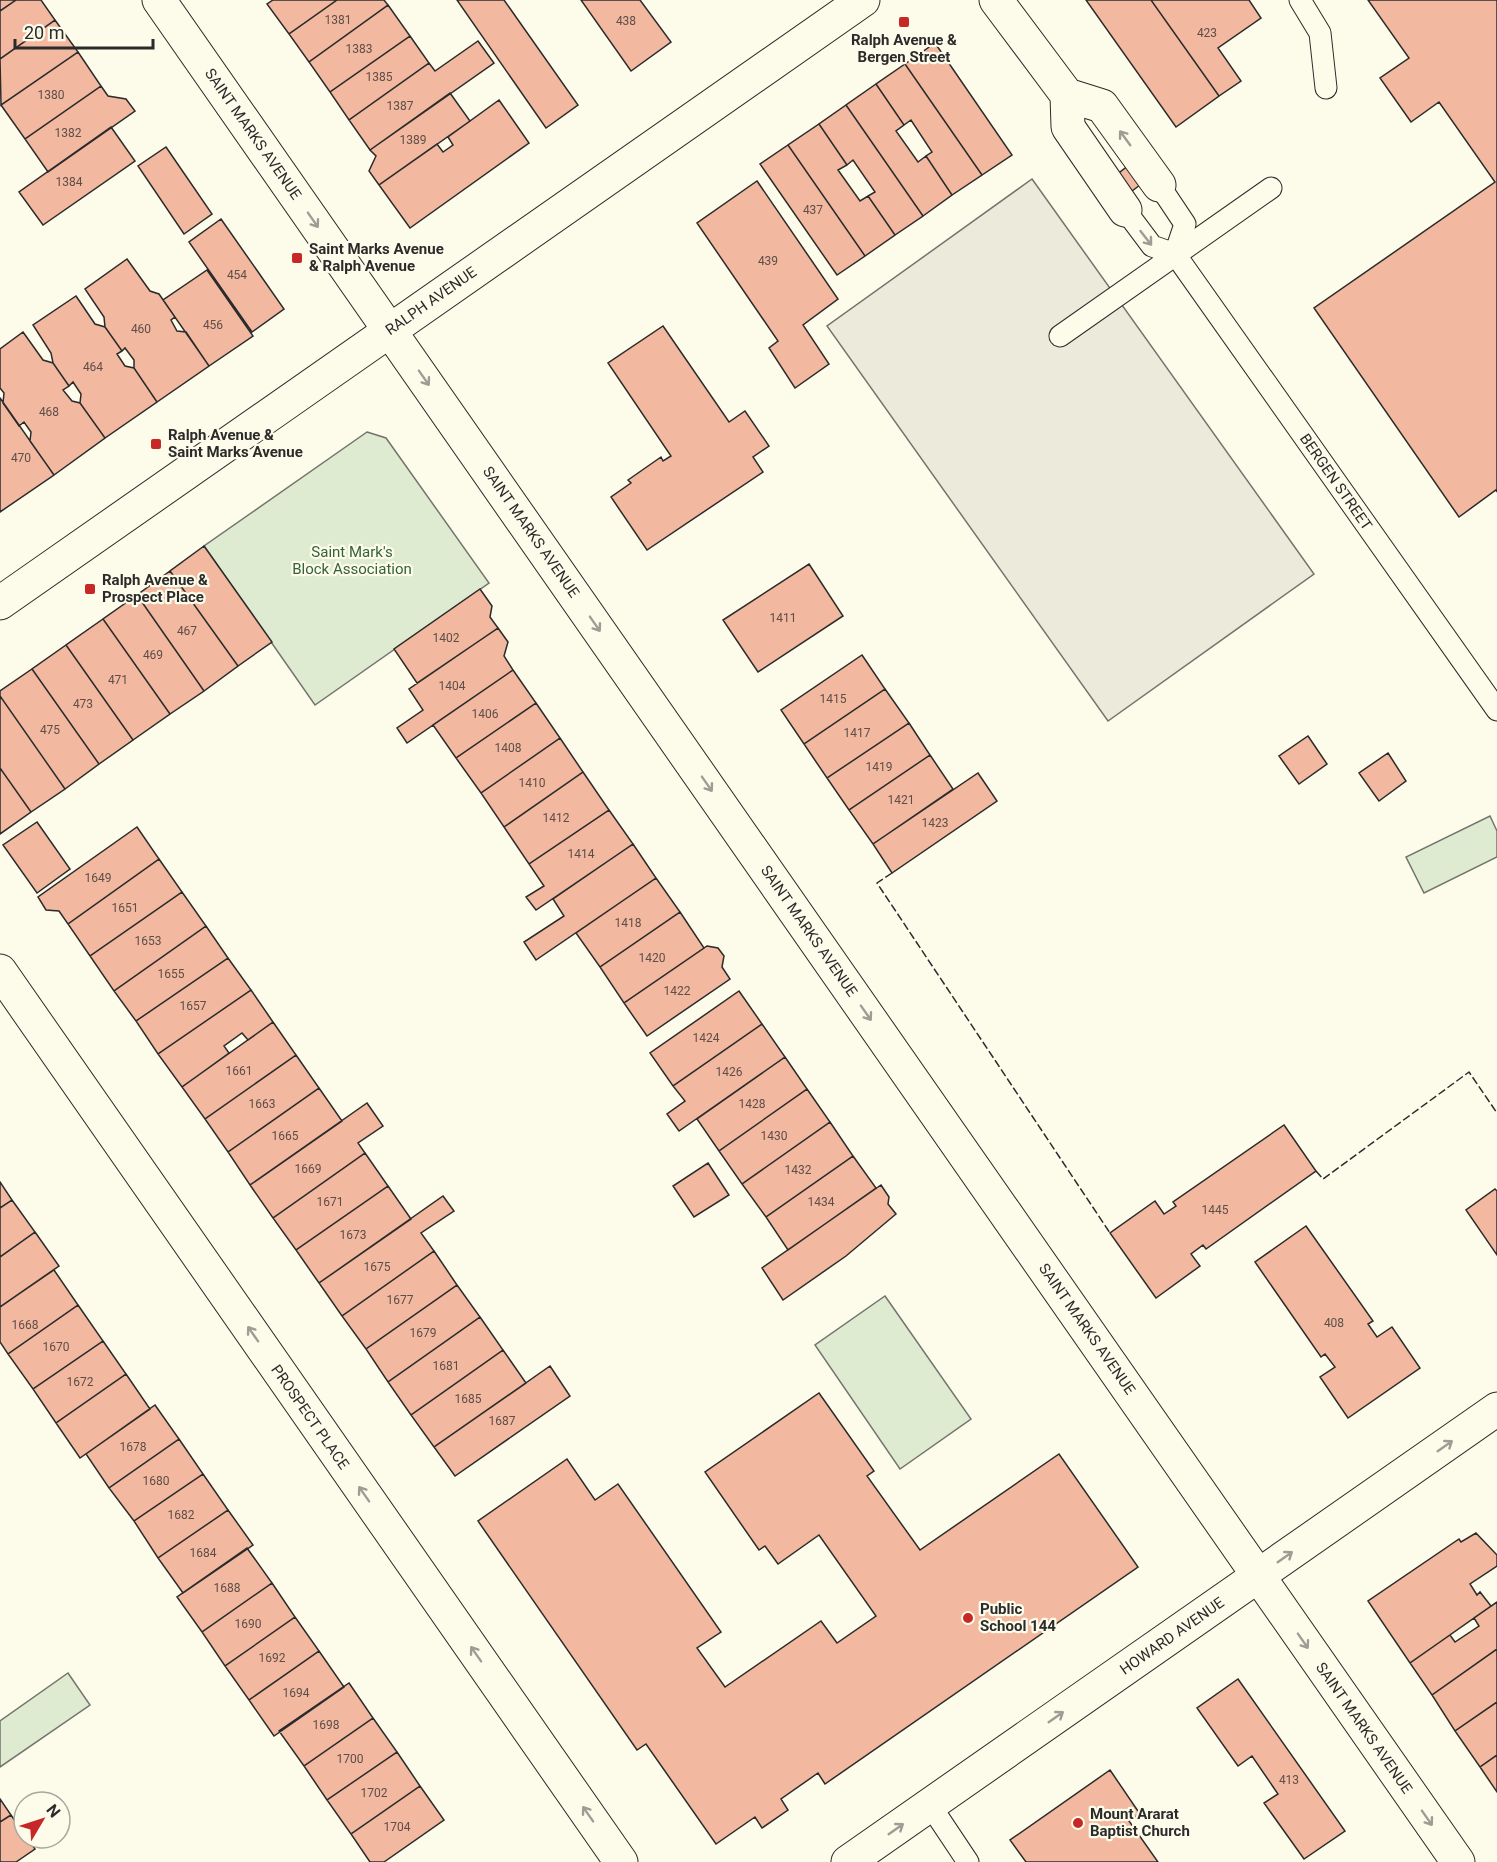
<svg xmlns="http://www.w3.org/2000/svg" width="1497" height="1862" font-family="Roboto,sans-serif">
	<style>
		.green { fill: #deebd1; stroke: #74746e; stroke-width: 1.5 }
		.parking { fill: #eceadb; stroke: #74746e; stroke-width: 1.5 }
		.building { fill: #f2b8a0; stroke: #2b2b2b; stroke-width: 1.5 }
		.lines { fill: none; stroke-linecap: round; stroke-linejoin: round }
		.service-casing { stroke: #2b2b2b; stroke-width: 23 }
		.minor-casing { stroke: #2b2b2b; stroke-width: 35 }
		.tertiary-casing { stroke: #2b2b2b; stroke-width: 35 }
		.service { stroke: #fdfbea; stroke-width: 21 }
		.minor { stroke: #fdfbea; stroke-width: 33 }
		.tertiary { stroke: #fdfbea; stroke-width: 33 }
		.fence { stroke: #2b2b2b; stroke-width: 1.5; stroke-dasharray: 8 3; stroke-linecap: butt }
		.oneway { stroke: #9e9d94 }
		.poi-dot { fill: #c62828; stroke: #fdfbea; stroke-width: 2 }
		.labels { text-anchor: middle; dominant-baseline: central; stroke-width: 4.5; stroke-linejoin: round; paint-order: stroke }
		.number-label { font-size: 12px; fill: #5d4e48 }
		.poi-label { font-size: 15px; font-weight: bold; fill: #2b2b2b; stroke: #fdfbea; text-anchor: start }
		.street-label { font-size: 15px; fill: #2b2b2b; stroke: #fdfbea }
		.park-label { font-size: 15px; fill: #34623c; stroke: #fdfbea }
	</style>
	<rect width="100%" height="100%" fill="#fdfbea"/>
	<path class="green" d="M367 432 386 438 489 583 315 705 204 546Z
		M1490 816 1497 831V857L1424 893 1406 857Z
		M885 1296 971 1419 900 1469 815 1345Z
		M68 1673 90 1705 0 1767V1721Z"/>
	<path class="parking" d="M1032 179 1314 574 1108 721 827 326Z"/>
	<path class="building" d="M0 0H16L0 11Z
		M16 0H41L55 20 0 59V11Z
		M273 0H337L289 34 267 4Z
		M337 0H384L388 5 309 62 289 34Z
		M457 0H504L578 105 546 128Z
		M581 0H640L671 42 631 71Z
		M1086 0H1151L1219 96 1176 127Z
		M1151 0H1249L1261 18 1218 48 1241 81 1219 96Z
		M1368 0H1497V492L1496 490 1459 517 1314 308 1495 182 1439 102 1411 122 1380 78 1409 58Z
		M388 5 410 36 330 92 309 62Z
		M55 20 78 52 1 105 0 59Z
		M410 36 429 63 349 120 330 92Z
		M478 41 494 63 370 150 349 120 429 63 435 71Z
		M935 43 1012 155 982 175 905 64Z
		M78 52 101 86 25 139 1 105Z
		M905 64 982 175 952 195 926 156 932 152 911 120 904 125 876 84Z
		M876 84 904 125 896 131 918 162 926 156 952 195 923 216 846 105Z
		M101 86 108 96 126 99 135 111 48 172 25 139Z
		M450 93 470 121 379 185 369 171 376 156 370 150Z
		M499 100 529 143 410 228 379 185 437 144 443 152 453 145 448 137Z
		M846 105 923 216 895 235 868 196 875 192 853 160 847 165 819 124Z
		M819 124 847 165 838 170 860 201 868 196 895 235 865 256 788 145Z
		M111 127 135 161 43 225 19 192Z
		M788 145 865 256 837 275 760 164Z
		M166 147 212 214 184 234 138 166Z
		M1129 165 1144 182 1128 194 1115 176Z
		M757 181 838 299 803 325 829 364 795 388 769 348 778 341 697 223Z
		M221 219 284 309 252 332 189 242Z
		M127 259 150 291 159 294 175 317 171 320 177 331 186 332 209 366 157 402 134 368V360L125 348 122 351 105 327 104 317 85 289Z
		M207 270 253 336 209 366 163 300Z
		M76 296 95 324 105 327 122 351 117 354 125 366 134 368 157 402 105 438 80 403 81 394 73 382 69 386 53 363 51 353 33 325Z
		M663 326 729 422 745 411 769 446 753 457 763 472 647 550 611 497 631 483 628 480 661 457 663 461 671 456 608 363Z
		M23 332 43 360 53 363 69 386 63 390 72 401 80 403 105 438 54 475 30 441 31 432 24 422 19 426 3 403 4 393 0 388V349Z
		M0 398 54 475 0 512Z
		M204 546 272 642 238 666 170 571Z
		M809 564 843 616 758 672 723 620Z
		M170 571 238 666 204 691 137 595Z
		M480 589 492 606 490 617 498 628 417 683 394 649Z
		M137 595 204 691 170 714 103 619Z
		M103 619 170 714 133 740 66 645Z
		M498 628 508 642 504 656 513 670 407 743 397 728 423 710 409 689Z
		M66 645 133 740 99 764 32 669Z
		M862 655 885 689 804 744 781 710Z
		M32 669 99 764 65 789 0 696V691Z
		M513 670 536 703 456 758 433 725Z
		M885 689 909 723 827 778 804 744Z
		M0 696 65 789 31 812 0 768Z
		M536 703 560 738 481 793 456 758Z
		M909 723 930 755 849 810 827 778Z
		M1308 736 1327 764 1299 784 1279 756Z
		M560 738 583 772 504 827 481 793Z
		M1388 753 1406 781 1379 801 1359 773Z
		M930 755 953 789 873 844 849 810Z
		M0 768 31 812 0 834Z
		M583 772 609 810 529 864 504 827Z
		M978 773 997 801 892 873 873 844Z
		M609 810 633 844 536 910 526 897 544 886 529 864Z
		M37 822 70 869 37 893 3 845Z
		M137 827 159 859 68 924 59 911 46 910 38 897Z
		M633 844 656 878 536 960 524 942 564 916 553 899Z
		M159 859 182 892 90 956 68 924Z
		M656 878 680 912 600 967 576 933Z
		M182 892 206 926 114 991 90 956Z
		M680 912 704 948 624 1003 600 967Z
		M206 926 228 958 136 1021 114 991Z
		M707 946 718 948 724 956 722 967 730 979 647 1036 624 1003Z
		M228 958 251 990 158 1054 136 1021Z
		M251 990 273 1022 248 1040 242 1033 224 1046 229 1053 182 1087 158 1054Z
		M739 991 762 1024 673 1086 650 1053Z
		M273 1022 296 1055 205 1119 182 1087Z
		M762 1024 785 1057 679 1131 667 1114 685 1101 673 1086Z
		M296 1055 319 1088 228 1152 205 1119Z
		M785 1057 807 1089 719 1151 697 1119Z
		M319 1088 342 1121 250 1185 228 1152Z
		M807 1089 830 1122 742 1184 719 1151Z
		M367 1103 383 1126 358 1143 365 1153 273 1218 250 1185Z
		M830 1122 853 1156 766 1217 742 1184Z
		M1284 1125 1316 1171 1206 1249 1203 1245 1191 1254 1200 1266 1156 1298 1110 1233 1155 1201 1164 1214 1176 1206 1173 1202Z
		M365 1153 388 1186 296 1250 273 1218Z
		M853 1156 876 1188 788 1250 766 1217Z
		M708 1163 729 1195 694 1217 673 1186Z
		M0 1182 12 1200 0 1208Z
		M881 1185 889 1197 888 1204 896 1214 846 1256 783 1300 762 1268Z
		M388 1186 411 1219 319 1283 296 1250Z
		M1495 1189 1497 1191V1255L1466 1210Z
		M443 1196 454 1211 421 1233 434 1251 342 1316 319 1283Z
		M12 1200 35 1232 0 1257V1208Z
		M1306 1226 1373 1321 1368 1324 1377 1337 1392 1327 1420 1368 1348 1418 1320 1377 1335 1367 1325 1354 1321 1357 1255 1262Z
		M35 1232 59 1266 0 1307V1257Z
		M434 1251 457 1285 366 1349 342 1316Z
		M54 1270 78 1305 8 1354 0 1342V1307Z
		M457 1285 480 1317 388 1382 366 1349Z
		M78 1305 103 1341 33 1389 8 1354Z
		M480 1317 503 1350 411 1415 388 1382Z
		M103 1341 126 1374 56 1423 33 1389Z
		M503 1350 526 1383 434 1447 411 1415Z
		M550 1366 570 1396 455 1476 434 1447Z
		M126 1374 150 1409 80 1458 56 1423Z
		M819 1393 874 1471 867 1476 920 1550 1059 1454 1138 1567 825 1784 818 1773 781 1799 788 1810 762 1828 755 1817 716 1844 646 1744 637 1750 478 1521 567 1459 595 1500 618 1484 721 1632 697 1648 725 1687 821 1621 837 1643 876 1616 819 1535 778 1564 765 1546 759 1550 705 1472Z
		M155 1405 179 1439 109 1488 86 1454Z
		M179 1439 203 1474 134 1521 109 1488Z
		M203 1474 228 1510 158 1558 134 1521Z
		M228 1510 253 1545 183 1593 158 1558Z
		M1476 1533 1497 1555V1566L1470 1584 1477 1595 1480 1592 1491 1606 1410 1663 1368 1601 1459 1539 1461 1542Z
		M247 1548 272 1583 202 1632 177 1597Z
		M272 1583 295 1617 225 1666 202 1632Z
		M1497 1602V1649L1432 1695 1410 1663 1450 1635 1455 1642 1479 1626 1474 1618Z
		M295 1617 319 1651 249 1700 225 1666Z
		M1497 1649V1702L1455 1731 1432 1695Z
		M319 1651 344 1687 274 1736 249 1700Z
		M1238 1679 1345 1831 1304 1859 1264 1803 1278 1794 1252 1756 1238 1766 1197 1708Z
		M349 1683 373 1718 304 1766 279 1731Z
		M1497 1702V1755L1480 1767 1455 1731Z
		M373 1718 397 1752 327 1800 304 1766Z
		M397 1752 420 1786 351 1834 327 1800Z
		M1497 1755V1792L1480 1767Z
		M1110 1770 1140 1814 1129 1821 1158 1862H1026L1010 1840Z
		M420 1786 444 1820 384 1862H370L351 1834Z
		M0 1799 11 1815 0 1822Z
		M11 1815 24 1834V1838H27L35 1849 16 1862H0V1822Z"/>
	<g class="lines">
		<g class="service-casing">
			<path id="service" d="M1300 0 1320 33 1326 88
				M1159 185 1185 224 1175 254
				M1125 210 1152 246 1175 254 1497 710
				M1060 336 1271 188
				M930 1805 968 1862"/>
		</g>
		<g class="minor-casing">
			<path id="minor" d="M159 0 1458 1862
				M996 0 1067 95 1102 106 1159 185
				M1067 95 1068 127 1125 210
				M0 603 863 0
				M0 971 621 1862"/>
		</g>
		<g class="tertiary-casing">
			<path id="tertiary" d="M848 1862 1497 1409"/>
		</g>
		<use href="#service" class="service"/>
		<use href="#minor" class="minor"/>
		<use href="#tertiary" class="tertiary"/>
		<path class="fence" d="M892 873 877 883 1110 1233
			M1316 1171 1323 1179 1469 1072 1497 1113"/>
	</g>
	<defs><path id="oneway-shaft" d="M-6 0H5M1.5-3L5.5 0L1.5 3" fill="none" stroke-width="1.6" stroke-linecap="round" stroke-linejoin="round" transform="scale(1.5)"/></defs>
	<g class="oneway">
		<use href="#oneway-shaft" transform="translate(1125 138) rotate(-126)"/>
		<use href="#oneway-shaft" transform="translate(313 220) rotate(55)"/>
		<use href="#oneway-shaft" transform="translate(1146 238) rotate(52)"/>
		<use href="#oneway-shaft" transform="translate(424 378) rotate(55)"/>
		<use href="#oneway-shaft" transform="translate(595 624) rotate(55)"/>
		<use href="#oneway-shaft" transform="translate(707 784) rotate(55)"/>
		<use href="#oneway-shaft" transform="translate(866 1013) rotate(55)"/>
		<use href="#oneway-shaft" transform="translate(253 1334) rotate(-125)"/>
		<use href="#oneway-shaft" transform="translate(1445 1446) rotate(-35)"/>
		<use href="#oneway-shaft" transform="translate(364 1494) rotate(-125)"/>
		<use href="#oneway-shaft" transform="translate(1285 1557) rotate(-35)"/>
		<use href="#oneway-shaft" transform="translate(1303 1641) rotate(55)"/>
		<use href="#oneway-shaft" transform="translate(476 1654) rotate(-125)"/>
		<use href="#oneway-shaft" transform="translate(1056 1717) rotate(-35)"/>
		<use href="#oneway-shaft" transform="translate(588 1814) rotate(-125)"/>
		<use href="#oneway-shaft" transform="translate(1427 1818) rotate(55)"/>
		<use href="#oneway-shaft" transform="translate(896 1829) rotate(-35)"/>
	</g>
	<g class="poi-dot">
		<rect x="898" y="16" width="12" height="12" rx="3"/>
		<rect x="291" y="252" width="12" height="12" rx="3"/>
		<rect x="150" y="438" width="12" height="12" rx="3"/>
		<rect x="84" y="583" width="12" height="12" rx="3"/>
		<circle cx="968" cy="1618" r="6"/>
		<circle cx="1078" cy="1823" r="6"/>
	</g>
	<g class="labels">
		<g class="number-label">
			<text x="338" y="20">1381</text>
			<text x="626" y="21">438</text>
			<text x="1207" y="33">423</text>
			<text x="359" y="49">1383</text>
			<text x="379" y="77">1385</text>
			<text x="51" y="95">1380</text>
			<text x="400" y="106">1387</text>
			<text x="68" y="133">1382</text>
			<text x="413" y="140">1389</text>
			<text x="69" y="182">1384</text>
			<text x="813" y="210">437</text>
			<text x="768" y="261">439</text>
			<text x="237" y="275">454</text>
			<text x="213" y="325">456</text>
			<text x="141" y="329">460</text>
			<text x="93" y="367">464</text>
			<text x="49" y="412">468</text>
			<text x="21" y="458">470</text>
			<text x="783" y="618">1411</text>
			<text x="187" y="631">467</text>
			<text x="446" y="638">1402</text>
			<text x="153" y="655">469</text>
			<text x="118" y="680">471</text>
			<text x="452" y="686">1404</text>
			<text x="833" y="699">1415</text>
			<text x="83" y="704">473</text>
			<text x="485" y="714">1406</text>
			<text x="50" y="730">475</text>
			<text x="857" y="733">1417</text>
			<text x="508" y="748">1408</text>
			<text x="879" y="767">1419</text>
			<text x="532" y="783">1410</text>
			<text x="901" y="800">1421</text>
			<text x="556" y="818">1412</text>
			<text x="935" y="823">1423</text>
			<text x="581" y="854">1414</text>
			<text x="98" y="878">1649</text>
			<text x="125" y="908">1651</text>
			<text x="628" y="923">1418</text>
			<text x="148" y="941">1653</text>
			<text x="652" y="958">1420</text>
			<text x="171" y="974">1655</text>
			<text x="677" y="991">1422</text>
			<text x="193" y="1006">1657</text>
			<text x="706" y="1038">1424</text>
			<text x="239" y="1071">1661</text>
			<text x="729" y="1072">1426</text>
			<text x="262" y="1104">1663</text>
			<text x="752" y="1104">1428</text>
			<text x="285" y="1136">1665</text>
			<text x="774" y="1136">1430</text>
			<text x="308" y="1169">1669</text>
			<text x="798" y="1170">1432</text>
			<text x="330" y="1202">1671</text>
			<text x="821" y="1202">1434</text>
			<text x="1215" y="1210">1445</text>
			<text x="353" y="1235">1673</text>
			<text x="377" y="1267">1675</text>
			<text x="400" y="1300">1677</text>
			<text x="1334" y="1323">408</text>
			<text x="25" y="1325">1668</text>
			<text x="423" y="1333">1679</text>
			<text x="56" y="1347">1670</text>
			<text x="446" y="1366">1681</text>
			<text x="80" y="1382">1672</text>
			<text x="468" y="1399">1685</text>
			<text x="502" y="1421">1687</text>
			<text x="133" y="1447">1678</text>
			<text x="156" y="1481">1680</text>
			<text x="181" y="1515">1682</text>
			<text x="203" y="1553">1684</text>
			<text x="227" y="1588">1688</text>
			<text x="248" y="1624">1690</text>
			<text x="272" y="1658">1692</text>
			<text x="296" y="1693">1694</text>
			<text x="326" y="1725">1698</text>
			<text x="350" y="1759">1700</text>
			<text x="1289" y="1780">413</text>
			<text x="374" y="1793">1702</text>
			<text x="397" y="1827">1704</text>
		</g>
		<g class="poi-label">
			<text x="904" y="40" text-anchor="middle">Ralph Avenue &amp;<tspan x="904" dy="17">Bergen Street</tspan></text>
			<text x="309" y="249">Saint Marks Avenue<tspan x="309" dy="17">&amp; Ralph Avenue</tspan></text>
			<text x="168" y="435">Ralph Avenue &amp;<tspan x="168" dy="17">Saint Marks Avenue</tspan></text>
			<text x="102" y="580">Ralph Avenue &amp;<tspan x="102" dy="17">Prospect Place</tspan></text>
			<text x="980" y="1609">Public<tspan x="980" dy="17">School 144</tspan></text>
			<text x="1090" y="1814">Mount Ararat<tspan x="1090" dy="17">Baptist Church</tspan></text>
		</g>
		<g class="street-label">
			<text transform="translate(253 134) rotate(55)">SAINT MARKS AVENUE</text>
			<text transform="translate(431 301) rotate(-35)">RALPH AVENUE</text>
			<text transform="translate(1336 482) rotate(55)">BERGEN STREET</text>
			<text transform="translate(531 532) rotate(55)">SAINT MARKS AVENUE</text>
			<text transform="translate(809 931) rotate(55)">SAINT MARKS AVENUE</text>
			<text transform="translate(1087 1329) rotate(55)">SAINT MARKS AVENUE</text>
			<text transform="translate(310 1417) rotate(55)">PROSPECT PLACE</text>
			<text transform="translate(1172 1636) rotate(-35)">HOWARD AVENUE</text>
			<text transform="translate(1364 1728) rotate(55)">SAINT MARKS AVENUE</text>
		</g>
		<g class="park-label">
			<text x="352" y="552">Saint Mark's<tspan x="352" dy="17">Block Association</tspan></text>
		</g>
	</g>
	<g transform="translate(42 1820) rotate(51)"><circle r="28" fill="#fdfbea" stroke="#a9a89e" stroke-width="1.5"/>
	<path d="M0-4.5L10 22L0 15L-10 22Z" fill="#c62828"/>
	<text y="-9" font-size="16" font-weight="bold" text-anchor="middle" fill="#2b2b2b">N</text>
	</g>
	<path d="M15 39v9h138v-9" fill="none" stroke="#2b2b2b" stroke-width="3"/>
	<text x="24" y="39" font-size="18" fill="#2b2b2b" stroke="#fdfbea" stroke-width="4.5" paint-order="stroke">20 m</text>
</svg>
